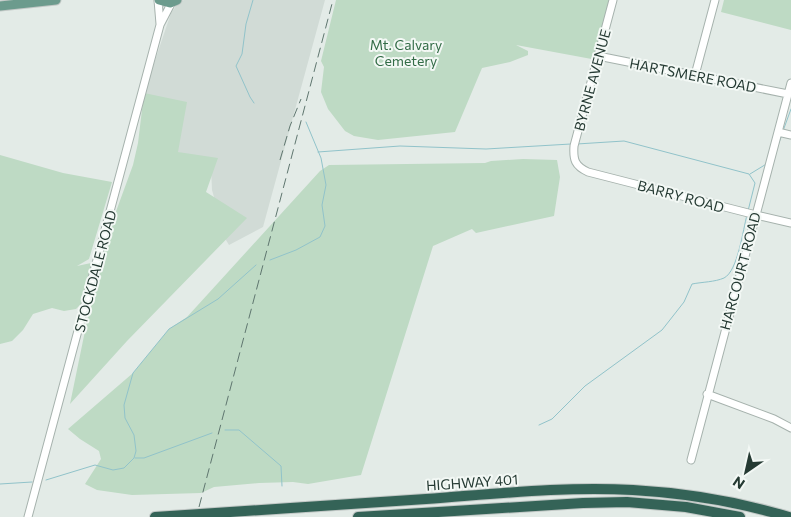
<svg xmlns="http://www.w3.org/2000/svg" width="791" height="517" font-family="Commissioner,sans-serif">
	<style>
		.built { fill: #d1dbd6 }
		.green { fill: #bedac4 }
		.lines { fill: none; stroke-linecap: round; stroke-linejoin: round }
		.stream { stroke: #91c3ca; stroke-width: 1 }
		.minor-casing { stroke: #a6b2ad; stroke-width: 9 }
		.major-casing { stroke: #c2c8c6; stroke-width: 11 }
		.highway-casing { stroke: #c2c8c6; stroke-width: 12 }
		.minor { stroke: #fff; stroke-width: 7 }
		.major { stroke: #6c9b8d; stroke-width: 9 }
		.highway { stroke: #346357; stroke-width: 10 }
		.rail { stroke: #5f766f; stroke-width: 1; stroke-dasharray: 10 5; stroke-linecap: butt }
		.labels { text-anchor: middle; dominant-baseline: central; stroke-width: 4; stroke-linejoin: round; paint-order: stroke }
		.park-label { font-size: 14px; fill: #336c47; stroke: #f3f8f5 }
		.street-label { font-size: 14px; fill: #253a33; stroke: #f3f8f5 }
	</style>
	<rect width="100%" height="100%" fill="#e3ebe7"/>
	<path class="built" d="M184 0H325L263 227 229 245 210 214 214 197 212 190 211 168 178 152 144 93 171 13 179 2Z"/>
	<path class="green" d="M336 0H613L597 60 516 45 528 51V55L510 62 482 68 455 132 378 140 354 136 345 131 328 109 321 92 324 67 321 61Z
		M724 0H791V30L721 12Z
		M144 93 187 102 178 152 218 158 206 192 247 218 127 341 70 404 93 292 76 309 64 311 52 308 33 314 23 330 12 341 0 344V155L63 173 112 182 89 259 77 266 91 263 99 258 133 165 138 143Z
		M523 159 557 160 560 177 554 216 476 233 472 229 433 246 361 475 308 484 293 482 259 483 214 487 201 493 132 495 97 490 85 484 101 459 99 451 80 439 68 429 133 373 169 329 187 317 320 171 329 165 485 163 491 161Z"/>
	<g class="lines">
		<path class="stream" d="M253 0 246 24 242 54 236 66 250 97 254 103
			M783 131 791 109
			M577 144 624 141 749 174 755 183 748 211
			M778 145 782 135
			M318 152 400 146 486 149 571 144
			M750 174 768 163
			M270 260 296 250 320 237 325 226 322 205 326 185 321 158 306 122
			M539 425 552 419 585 386 662 330 684 302 692 284C702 282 715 282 724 278 738 271 743 229 747 215
			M225 430H239L281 466 282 486
			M135 458H144L212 433
			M46 480 95 465 113 470 124 468 134 458 136 451 134 435 125 418 124 405 133 373 169 329 218 299 256 265
			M0 484 32 482"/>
		<g class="minor-casing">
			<path id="minor" d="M158 0 160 24
				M613 0 574 146C573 160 575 166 588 172L756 215 791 223
				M598 56 788 94
				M695 75 715 0
				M778 132 791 135
				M707 394 774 419 791 428
				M691 460 791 83
				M28 517 160 25 172 2"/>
		</g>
		<g class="major-casing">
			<path id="major" d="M159 0 170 3 177 0
				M0 6 56 0"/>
		</g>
		<g class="highway-casing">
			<path id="highway" d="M155 517C245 511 336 505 426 499 495 494 565 486 633 490 686 493 739 502 789 517
				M358 517 583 503 627 502 686 507 740 517"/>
		</g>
		<use href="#minor" class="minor"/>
		<use href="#major" class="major"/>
		<use href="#highway" class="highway"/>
		<path class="rail" d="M280 160 290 126 301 99
			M199 507 333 0"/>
	</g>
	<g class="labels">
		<g class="park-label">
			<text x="406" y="44">Mt. Calvary<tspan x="406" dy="16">Cemetery</tspan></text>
		</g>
		<g class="street-label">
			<text transform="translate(693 75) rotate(11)">HARTSMERE ROAD</text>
			<text transform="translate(592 80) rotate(-75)">BYRNE AVENUE</text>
			<text transform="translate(681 196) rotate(15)">BARRY ROAD</text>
			<text transform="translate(95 271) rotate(-75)">STOCKDALE ROAD</text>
			<text transform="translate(740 271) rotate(-75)">HARCOURT ROAD</text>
			<text transform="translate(472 482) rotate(-4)">HIGHWAY 401</text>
		</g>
	</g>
	<g transform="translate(746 472) rotate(214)" stroke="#f3f8f5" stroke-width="4" paint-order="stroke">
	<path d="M0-4L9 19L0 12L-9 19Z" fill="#253a33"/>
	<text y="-8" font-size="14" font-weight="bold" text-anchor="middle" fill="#253a33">N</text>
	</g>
</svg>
